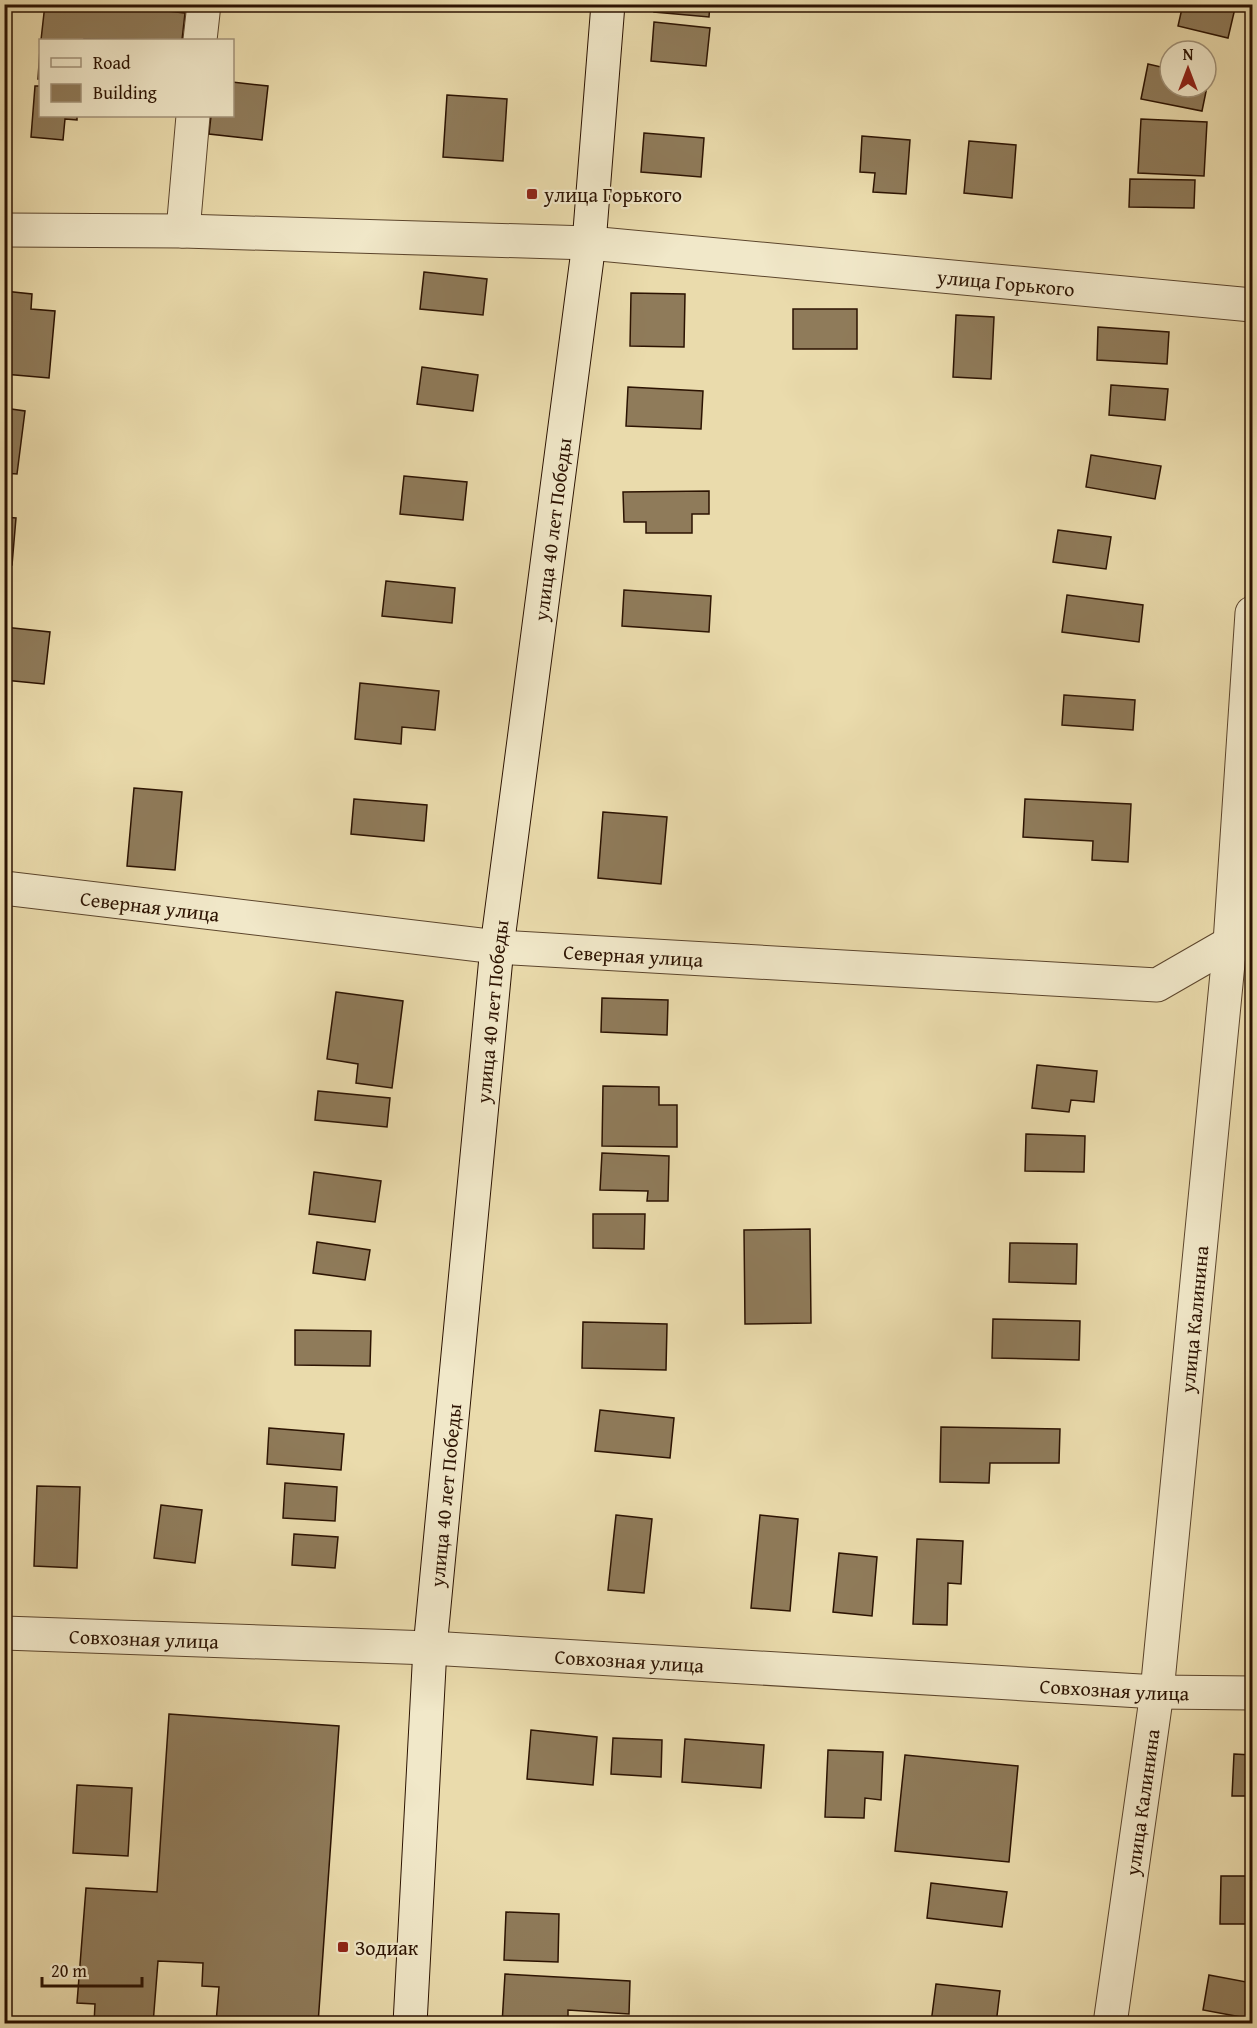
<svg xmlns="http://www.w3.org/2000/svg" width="1257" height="2028" font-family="'Gentium Book Plus',serif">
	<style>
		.building { fill: #8f7b5a; stroke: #2c1302; stroke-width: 1.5 }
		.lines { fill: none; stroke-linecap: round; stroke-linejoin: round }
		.minor-casing { stroke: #5c452c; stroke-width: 35 }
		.secondary-casing { stroke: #2c1302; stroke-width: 35 }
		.minor { stroke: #f1e8c9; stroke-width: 33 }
		.secondary { stroke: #f1e8c9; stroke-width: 33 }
		.poi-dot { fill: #8f2418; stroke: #f1e8c9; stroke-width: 2 }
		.labels { text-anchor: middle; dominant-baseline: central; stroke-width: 4.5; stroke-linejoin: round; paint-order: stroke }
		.poi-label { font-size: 20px; fill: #2c1302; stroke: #f1e8c9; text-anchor: start }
		.street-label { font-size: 20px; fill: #2c1302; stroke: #f1e8c9 }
	</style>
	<rect width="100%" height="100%" fill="#eadbac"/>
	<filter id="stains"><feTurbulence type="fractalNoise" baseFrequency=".00333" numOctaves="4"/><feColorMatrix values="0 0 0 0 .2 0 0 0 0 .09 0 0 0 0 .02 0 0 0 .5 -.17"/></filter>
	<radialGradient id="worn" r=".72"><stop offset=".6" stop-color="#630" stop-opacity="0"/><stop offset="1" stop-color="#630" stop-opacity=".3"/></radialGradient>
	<path class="building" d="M45 4H103L185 13 182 40 84 39V40H41Z
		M655 4H710L709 17 654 12Z
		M1183 4H1236L1228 38 1178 26Z
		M654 22 710 28 706 66 651 61Z
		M40 49V79H38Z
		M1148 64 1170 69V87H1206V77H1209L1202 111 1141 99Z
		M232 82 268 86 262 140 209 134 211 116H232Z
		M35 86H40V116H77V120L65 119 63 140 31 137Z
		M447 95 507 99 503 161 443 157Z
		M1141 119 1207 122 1204 176 1138 173Z
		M644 133 704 138 701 177 641 172Z
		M862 136 910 140 906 194 873 192 875 173 860 172Z
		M969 141 1016 145 1012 198 964 193Z
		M1130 179 1195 180 1194 208 1129 207Z
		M424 272 487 279 483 315 420 309Z
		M4 291 32 294 31 309 55 311 49 378 4 374Z
		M631 293 685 294 684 347 630 346Z
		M793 309H857V349H793Z
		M956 315 994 317 991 379 953 377Z
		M1098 327 1169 332 1167 364 1097 360Z
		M422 367 478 375 473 411 417 404Z
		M1111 385 1168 389 1165 420 1109 415Z
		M628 387 703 391 701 429 626 426Z
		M4 408 25 411 17 474 4 473Z
		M1091 455 1161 466 1155 499 1086 487Z
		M404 476 467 482 463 520 400 514Z
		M709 491V514H692V533H646V522H624L623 492Z
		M4 517 16 518 12 565H4Z
		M1058 530 1111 537 1106 569 1053 562Z
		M386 581 455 588 452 623 382 616Z
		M624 590 711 596 709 632 622 626Z
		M1067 595 1143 605 1139 642 1062 632Z
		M4 627 50 632 44 684 4 680Z
		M360 683 439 691 435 730 402 727 401 744 355 739Z
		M1064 695 1135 700 1133 730 1062 725Z
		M134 788 182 792 175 870 127 866Z
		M354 799 427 805 424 841 351 834Z
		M1025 799 1131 804 1128 862 1092 860 1093 841 1023 837Z
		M603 812 667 817 661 884 598 878Z
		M336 992 403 1001 392 1088 356 1083 358 1064 327 1059Z
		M602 998 668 1000 667 1035 601 1032Z
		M1037 1065 1097 1071 1094 1102 1071 1100 1069 1112 1032 1108Z
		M603 1086 659 1087V1105H677V1147L602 1146Z
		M318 1091 390 1098 387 1127 315 1120Z
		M1026 1134 1085 1136 1084 1172 1025 1171Z
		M602 1153 669 1156 668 1201H647L648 1191 600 1190Z
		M314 1172 381 1181 375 1222 309 1214Z
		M593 1214H645L644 1249 593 1248Z
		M810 1229 811 1323 745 1324 744 1230Z
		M317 1242 370 1250 365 1280 313 1273Z
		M1010 1243 1077 1244 1076 1284 1009 1282Z
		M993 1319 1080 1321 1079 1360 992 1358Z
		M583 1322 667 1324 666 1370 582 1368Z
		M295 1330 371 1331 370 1366 295 1365Z
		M600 1410 674 1418 670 1458 595 1451Z
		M941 1427 1060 1429 1059 1463H990L989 1483 940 1482Z
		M269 1428 344 1434 341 1470 267 1464Z
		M285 1483 337 1487 335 1521 283 1518Z
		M37 1486 80 1487 77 1568 34 1566Z
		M161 1505 202 1510 195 1563 154 1558Z
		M616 1515 652 1519 644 1593 608 1590Z
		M760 1515 798 1519 790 1611 751 1608Z
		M294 1534 338 1537 335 1568 292 1565Z
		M917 1539 963 1541 961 1584 948 1583 947 1625 913 1624Z
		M839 1553 877 1557 872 1616 833 1612Z
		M169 1714 339 1726 318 2024 216 2023 219 1987 202 1986 203 1963 158 1961 153 2024H94L95 2004 77 2003 86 1888 157 1892Z
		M531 1730 597 1737 593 1785 527 1779Z
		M613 1738 662 1740 661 1777 611 1774Z
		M685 1739 764 1745 761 1788 682 1782Z
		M828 1750 883 1752 881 1800 865 1798 864 1818 825 1817Z
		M1234 1754 1252 1755V1796H1232Z
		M905 1755 1018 1766 1009 1862 895 1851Z
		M77 1785 132 1788 128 1856 73 1853Z
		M1221 1876H1252V1924H1220Z
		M931 1883 1007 1892 1002 1927 927 1918Z
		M506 1912 559 1914 558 1962 504 1960Z
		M505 1974 630 1981 629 2014 568 2010V2024H502Z
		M1209 1975 1252 1983V2019L1203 2010Z
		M936 1984 1000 1991 996 2024 931 2023Z"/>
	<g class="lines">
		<g class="minor-casing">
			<g id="minor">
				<path d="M200 40 204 4"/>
				<path id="s1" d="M4 230 183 231 589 243 1252 305"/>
				<path d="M183 231 193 116"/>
				<path id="s2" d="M4 888 497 947 1157 985 1230 943 1247 944"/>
				<path id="s3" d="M4 1633 430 1648 1157 1692 1252 1693"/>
				<path id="s4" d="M1110 2024 1157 1692 1230 943 1252 613"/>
			</g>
		</g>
		<g class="secondary-casing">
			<g id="secondary">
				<path id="s5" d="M410 2024 430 1648 497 947 589 243 608 4"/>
			</g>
		</g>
		<use href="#minor" class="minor"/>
		<use href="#secondary" class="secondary"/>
	</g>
	<g class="poi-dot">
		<rect x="526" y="188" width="12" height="12" rx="3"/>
		<rect x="337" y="1941" width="12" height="12" rx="3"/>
	</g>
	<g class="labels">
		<g class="poi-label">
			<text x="544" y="194">улица Горького</text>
			<text x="355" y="1947">Зодиак</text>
		</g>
		<g class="street-label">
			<text stroke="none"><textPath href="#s1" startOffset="1004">улица Горького</textPath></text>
			<text stroke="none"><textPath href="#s5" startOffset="1502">улица 40 лет Победы</textPath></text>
			<text stroke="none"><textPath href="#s2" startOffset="147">Северная улица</textPath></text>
			<text stroke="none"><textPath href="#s2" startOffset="633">Северная улица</textPath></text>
			<text stroke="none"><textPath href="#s5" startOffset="1016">улица 40 лет Победы</textPath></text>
			<text stroke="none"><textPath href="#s4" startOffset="710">улица Калинина</textPath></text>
			<text stroke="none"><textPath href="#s5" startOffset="530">улица 40 лет Победы</textPath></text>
			<text stroke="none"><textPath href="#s3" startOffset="140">Совхозная улица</textPath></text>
			<text stroke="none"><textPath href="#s3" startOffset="626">Совхозная улица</textPath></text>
			<text stroke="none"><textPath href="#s3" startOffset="1112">Совхозная улица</textPath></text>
			<text stroke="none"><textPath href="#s4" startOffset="224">улица Калинина</textPath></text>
		</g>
	</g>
	<rect width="1257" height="2028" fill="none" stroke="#eadbac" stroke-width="24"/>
	<rect x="6" y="6" width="1245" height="2016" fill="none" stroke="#2c1302" stroke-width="3"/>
	<rect x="12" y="12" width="1233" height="2004" fill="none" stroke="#2c1302" stroke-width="1.5"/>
	<rect x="39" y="39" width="195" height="78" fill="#f1e8c9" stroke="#a29379" stroke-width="1.5"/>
	<rect x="51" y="58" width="30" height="9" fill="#f1e8c9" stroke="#a29379" stroke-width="1.5"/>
	<text x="93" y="69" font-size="18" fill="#2c1302">Road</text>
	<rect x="51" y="84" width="30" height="18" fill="#8f7b5a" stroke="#a29379" stroke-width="1.5"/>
	<text x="93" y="99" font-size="18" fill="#2c1302">Building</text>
	<g transform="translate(1188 69)"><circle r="28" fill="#f1e8c9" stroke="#a29379" stroke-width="1.5"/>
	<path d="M0-4.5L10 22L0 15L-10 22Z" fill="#8f2418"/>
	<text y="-9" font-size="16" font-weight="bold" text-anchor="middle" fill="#2c1302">N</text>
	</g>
	<path d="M42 1977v9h100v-9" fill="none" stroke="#2c1302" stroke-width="3"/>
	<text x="51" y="1977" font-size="18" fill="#2c1302" stroke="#f1e8c9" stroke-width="4.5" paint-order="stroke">20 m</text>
	<rect width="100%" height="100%" filter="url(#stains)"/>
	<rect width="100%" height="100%" fill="url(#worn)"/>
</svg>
